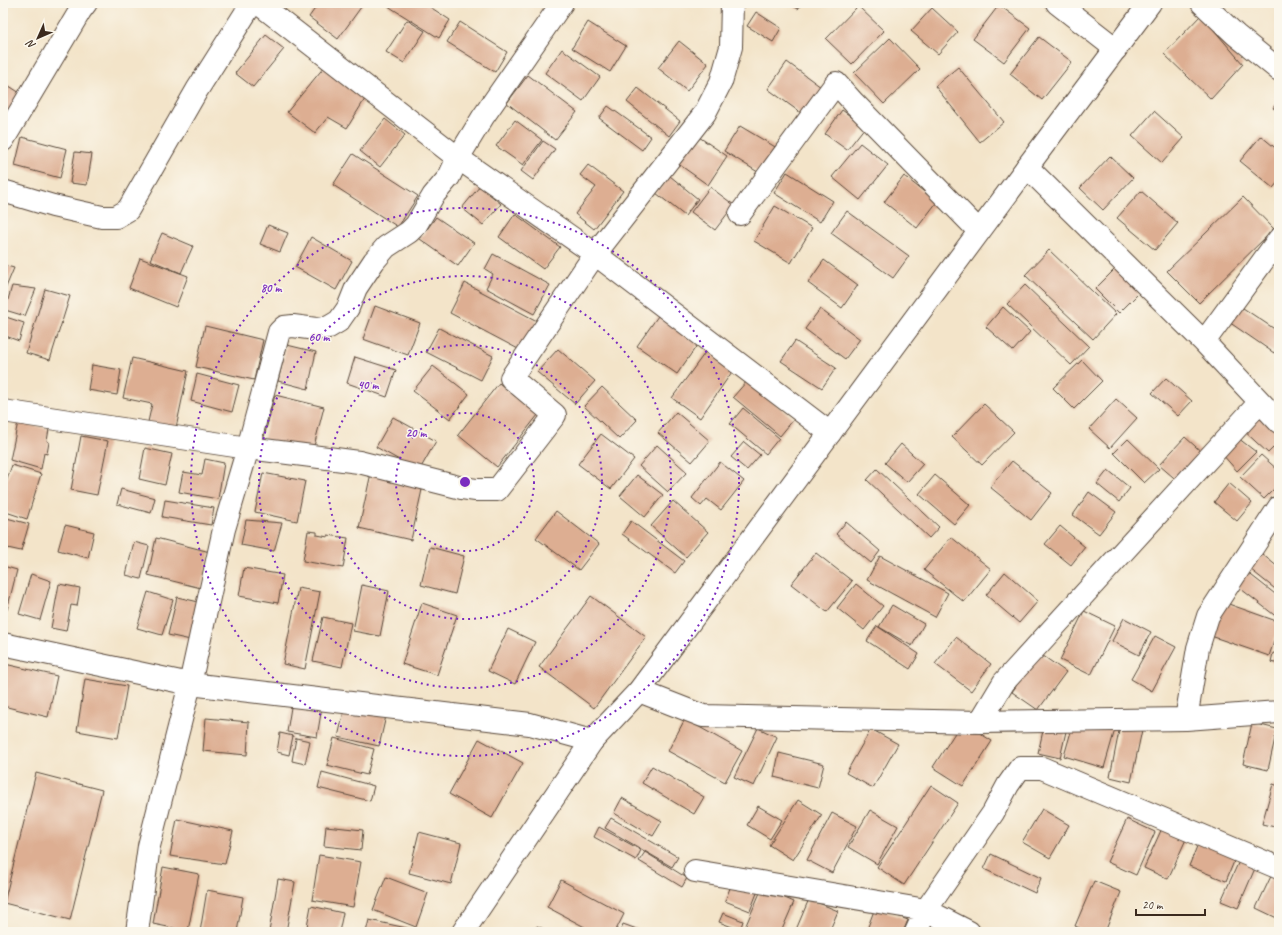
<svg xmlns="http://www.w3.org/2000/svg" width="1282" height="935" font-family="Caveat,sans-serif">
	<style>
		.building { fill: #ddae92 }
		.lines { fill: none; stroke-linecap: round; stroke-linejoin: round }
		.minor-casing { stroke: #574638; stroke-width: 24 }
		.tertiary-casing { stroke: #574638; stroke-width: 24 }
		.minor { stroke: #fff; stroke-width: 22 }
		.tertiary { stroke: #fff; stroke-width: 22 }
		.ring { fill: none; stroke: #7b2cbf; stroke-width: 2; stroke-dasharray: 2 4 }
		.centre { fill: #7b2cbf; stroke: #fbf7ec; stroke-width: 2 }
		.ring-label { font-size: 12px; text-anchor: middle; font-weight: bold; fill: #7b2cbf; stroke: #fbf7ec; stroke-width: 3; stroke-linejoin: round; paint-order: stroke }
	</style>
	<rect width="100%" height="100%" fill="#fbf7ec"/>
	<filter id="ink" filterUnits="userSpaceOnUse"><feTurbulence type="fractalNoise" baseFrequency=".025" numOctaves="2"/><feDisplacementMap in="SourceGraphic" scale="8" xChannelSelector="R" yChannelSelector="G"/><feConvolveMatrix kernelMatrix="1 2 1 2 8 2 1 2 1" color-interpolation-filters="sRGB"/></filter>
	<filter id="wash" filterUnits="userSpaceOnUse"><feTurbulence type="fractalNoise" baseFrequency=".012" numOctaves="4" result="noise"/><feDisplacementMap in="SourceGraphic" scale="16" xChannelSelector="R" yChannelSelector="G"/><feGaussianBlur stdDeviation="0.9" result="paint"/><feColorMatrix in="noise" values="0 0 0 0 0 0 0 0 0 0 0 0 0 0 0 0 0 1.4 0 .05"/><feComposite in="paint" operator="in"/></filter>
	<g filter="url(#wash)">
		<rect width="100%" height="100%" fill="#f3e4c9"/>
		<g id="blocks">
			<path class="building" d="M319 3H364L338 39 309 17Z
				M390 3H424L450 20 439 38 388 6Z
				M789 3H802L798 9Z
				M999 5 1030 28 1004 62 973 39Z
				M858 6 884 31 852 64 826 39Z
				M932 8 958 32 938 54 911 31Z
				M756 12 781 28 773 42 747 26Z
				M1201 15 1243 64 1211 99 1164 54Z
				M407 20 425 31 404 63 386 52Z
				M460 22 507 52 495 72 447 42Z
				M588 22 626 46 610 72 572 48Z
				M266 35 284 49 253 87 235 73Z
				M1039 37 1072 62 1042 100 1010 74Z
				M890 38 920 69 884 104 854 73Z
				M679 41 708 64 687 91 658 68Z
				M562 49 600 77 583 101 545 73Z
				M787 62 825 90 805 116 768 89Z
				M325 66 365 99 347 128 328 117 315 133 287 112Z
				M958 67 1004 122 980 142 935 86Z
				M528 75 577 112 555 140 507 103Z
				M3 82 20 93 3 121Z
				M638 88 680 121 669 136 627 102Z
				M1279 100V112L1273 108Z
				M608 106 651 137 642 150 599 118Z
				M842 110 865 127 847 150 825 134Z
				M1154 111 1184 138 1162 163 1132 136Z
				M385 119 405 135 380 167 360 151Z
				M515 120 542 140 523 165 496 146Z
				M740 126 777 148 761 174 724 151Z
				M696 135 727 156 708 185 677 163Z
				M1261 136 1279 151V181L1273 188 1240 161Z
				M22 137 67 149 60 178 15 166Z
				M543 141 555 149 533 180 521 171Z
				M860 143 888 165 860 200 832 177Z
				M75 152 92 154 87 185 70 183Z
				M353 154 418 196 398 227 333 185Z
				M1110 156 1133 178 1103 210 1080 188Z
				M588 165 623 191 594 229 575 214 596 187 580 175Z
				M787 172 833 201 820 222 774 193Z
				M670 176 698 199 685 216 656 193Z
				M904 176 937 202 917 228 884 202Z
				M480 186 501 204 483 225 462 208Z
				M710 187 734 205 715 230 691 212Z
				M1141 191 1178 223 1155 250 1117 218Z
				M1243 197 1274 229 1199 303 1167 271Z
				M775 206 812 228 791 263 754 241Z
				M847 211 909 256 893 278 831 233Z
				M515 214 560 247 543 269 499 237Z
				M436 217 474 243 458 266 420 239Z
				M268 225 288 233 280 252 260 244Z
				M162 233 193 246 181 273 150 260Z
				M311 237 352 261 336 290 295 267Z
				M1049 250 1116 314 1093 339 1025 275Z
				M493 254 550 285 534 314 486 288 493 274 485 269Z
				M140 258 188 276 176 307 129 288Z
				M824 260 858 285 842 308 808 283Z
				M1120 264 1144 288 1119 313 1095 289Z
				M3 265 14 268 4 292H3Z
				M465 283 537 321 522 351 450 313Z
				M1025 285 1089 346 1071 365 1007 304Z
				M12 286 36 289 25 316 5 310Z
				M45 289 70 296 50 360 26 353Z
				M1237 304 1279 332V346L1274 353 1226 320Z
				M375 306 420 323 408 355 363 339Z
				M1003 307 1030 332 1013 351 986 327Z
				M820 309 860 339 845 359 805 329Z
				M3 316 24 323 19 341 3 335Z
				M658 316 698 344 677 374 637 346Z
				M205 326 263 340 254 380 196 367Z
				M439 328 493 356 481 380 426 352Z
				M795 341 836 368 822 388 781 361Z
				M287 345 316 352 308 389 278 381Z
				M558 349 595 381 575 404 537 372Z
				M707 350 734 369 700 418 672 398Z
				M355 357 396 370 387 397 347 383Z
				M132 358 188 371 176 428 148 422 152 404 123 398Z
				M1082 360 1102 381 1074 409 1053 388Z
				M92 365 121 370 117 395 88 390Z
				M433 366 469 394 450 419 413 391Z
				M197 374 239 385 232 412 191 401Z
				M1166 378 1192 401 1178 416 1152 393Z
				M747 381 794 419 780 436 733 397Z
				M499 383 538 415 497 467 458 435Z
				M602 387 637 420 619 439 584 406Z
				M275 395 324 407 312 454 263 441Z
				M1116 399 1137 418 1110 448 1089 429Z
				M984 404 1014 432 982 465 952 437Z
				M743 408 779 438 766 454 730 424Z
				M676 412 710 441 692 462 658 433Z
				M1259 414 1279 432V442L1268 453 1242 429Z
				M393 417 436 441 419 471 376 447Z
				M18 422 49 429 47 441 49 442 47 454 44 453 41 469 10 460Z
				M601 434 634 459 611 489 578 464Z
				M81 436 108 441 97 495 71 490Z
				M1185 437 1205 455 1180 483 1159 465Z
				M1238 438 1256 452 1237 471 1222 454Z
				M1128 439 1159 469 1144 483 1114 453Z
				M744 442 760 455 747 470 731 457Z
				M901 444 923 464 907 482 885 463Z
				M657 445 687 472 668 492 639 466Z
				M145 448 172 454 165 485 139 479Z
				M1261 455 1279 471V484L1264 499 1240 477Z
				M205 459 224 463 218 499 179 492 183 472 202 475Z
				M1012 461 1052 493 1031 520 990 487Z
				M720 462 744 481 721 510 707 499 701 506 692 498Z
				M12 465 41 474 27 519 3 511V491Z
				M877 469 939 527 929 538 867 480Z
				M1108 470 1130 488 1119 502 1097 484Z
				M263 473 305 481 297 521 255 512Z
				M371 473 423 485 411 540 359 528Z
				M637 475 663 495 645 517 620 496Z
				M935 475 970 505 954 524 919 494Z
				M1229 483 1252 503 1237 521 1214 502Z
				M121 489 155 498 151 513 117 504Z
				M1089 492 1116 512 1099 534 1073 515Z
				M165 500 214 508 211 525 162 517Z
				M673 501 708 532 686 557 651 526Z
				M556 511 599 544 579 570 536 538Z
				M3 517 29 524 21 551 3 547Z
				M246 520 282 523 274 551 241 545Z
				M631 521 684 561 675 573 622 534Z
				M846 522 880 551 871 563 836 534Z
				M65 525 94 532 88 558 58 550Z
				M1060 526 1085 547 1071 565 1045 544Z
				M308 531 317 532V535L328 537V535L348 538 343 568 303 561Z
				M951 537 991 569 964 602 924 570Z
				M156 538 210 552 201 588 148 575Z
				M134 542 149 546 141 579 126 575Z
				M430 547 464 556 455 594 421 585Z
				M816 553 852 581 827 612 791 584Z
				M1262 554 1279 568V592L1250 569Z
				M880 556 948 593 935 617 867 580Z
				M3 566 17 570 7 610 3 609Z
				M244 568 283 575 278 603 239 596Z
				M1005 572 1038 601 1019 623 986 595Z
				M1247 572 1279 597 1278 618 1236 585Z
				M31 574 51 581 40 620 19 614Z
				M59 584 80 588 77 606 71 605 66 631 51 628Z
				M856 584 883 606 864 630 837 608Z
				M362 585 389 591 380 636 353 631Z
				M298 588 320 592 305 669 283 664Z
				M148 592 173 600 162 635 137 628Z
				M591 596 646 637 594 708 539 667Z
				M177 597 203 603 195 641 168 635Z
				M1223 602 1279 622V627L1269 656 1211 636Z
				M422 603 457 615 437 675 402 664Z
				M892 605 924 624 912 646 879 627Z
				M1084 611 1115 626 1091 675 1060 660Z
				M323 617 351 623 342 667 313 661Z
				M1124 618 1151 632 1139 655 1112 641Z
				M877 626 919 654 910 669 867 641Z
				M508 629 535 642 515 684 488 671Z
				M1155 636 1176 647 1152 691 1131 679Z
				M956 637 991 664 971 691 935 664Z
				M1039 653 1066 672 1038 710 1012 692Z
				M1273 653 1279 654V664L1271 662Z
				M5 664 57 676 48 717 3 706V675Z
				M85 679 127 686 118 738 77 731Z
				M292 701 322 707 317 737 287 732Z
				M345 707 386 716 379 746 338 737Z
				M1076 714 1116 726 1104 768 1064 756Z
				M206 718 249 722 247 755 203 751Z
				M685 719 742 751 725 782 668 751Z
				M962 722 992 741 963 786 933 767Z
				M1045 722 1067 727 1060 758 1038 753Z
				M1252 723 1277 729 1268 770 1243 764Z
				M1120 726 1142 730 1131 782 1110 777Z
				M758 728 777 737 754 786 734 777Z
				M871 729 898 744 873 788 846 773Z
				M280 733 293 736 289 755 277 752Z
				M296 738 310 741 305 764 292 761Z
				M334 738 374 749 367 775 327 765Z
				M479 739 523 763 492 818 449 794Z
				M779 753 824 764 818 788 774 777Z
				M652 766 704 797 694 814 642 783Z
				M322 772 374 786 370 801 318 788Z
				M36 773 102 790 70 920 4 903Z
				M1273 784 1279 786V828L1262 824Z
				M931 785 958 803 904 885 877 867Z
				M622 798 662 821 653 836 614 813Z
				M798 800 822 815 793 860 769 845Z
				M758 806 782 820 770 839 747 825Z
				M1042 809 1069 825 1050 858 1022 842Z
				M870 810 898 826 877 864 848 847Z
				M832 813 857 826 832 873 807 860Z
				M611 818 678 857 672 867 605 828Z
				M177 819 233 831 225 864 170 856Z
				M1127 819 1155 832 1136 875 1107 862Z
				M326 826 363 830 361 850 324 846Z
				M1163 826 1187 837 1168 879 1144 868Z
				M599 827 641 850 636 860 594 837Z
				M419 832 461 843 451 884 409 873Z
				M1200 839 1237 854 1226 881 1189 866Z
				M645 852 687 878 682 887 639 861Z
				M991 854 1041 878 1035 893 984 869Z
				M319 855 361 862 353 907 312 900Z
				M1240 859 1256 866 1238 908 1221 901Z
				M163 867 199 874 188 931 153 924Z
				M1273 872 1279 875V919L1256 908Z
				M386 877 428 893 416 927 373 910Z
				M278 879 295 882 286 932H269Z
				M561 880 624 914 615 932H594L547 907Z
				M1094 881 1121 892 1105 932H1088L1075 926Z
				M732 883 757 893 750 911 725 901Z
				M762 888 794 902 781 932H743Z
				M207 890 243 897 237 932H200Z
				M809 899 838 911 829 932H795Z
				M311 906 343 913 339 932H306Z
				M875 908 908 920 903 932H866Z
				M723 913 743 921 740 930 719 922Z
				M369 920 421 931V932H366Z
				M623 924 645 932H620Z
				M537 926 551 932H534Z"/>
		</g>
	</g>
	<g filter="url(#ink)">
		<use href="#blocks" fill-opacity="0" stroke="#574638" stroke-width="1"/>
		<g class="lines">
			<g class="minor-casing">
				<path id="minor" d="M258 3 458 158 595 254 830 433
					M1057 3 1116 49
					M1202 3 1236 35 1279 70
					M3 140 80 11 86 3
					M1027 167 1204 342 1279 422
					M3 191 53 206 102 217H116L128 210 197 90 252 3
					M740 214 836 83 854 103 979 231
					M1204 342 1279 239
					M3 411 248 448 359 462 462 488 476 490H497L555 415 511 378 595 254 705 113 721 82 731 47 732 3
					M3 644 190 684 530 724 592 741
					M639 691 703 716 980 722 1186 719 1279 712
					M1186 719 1198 648 1208 616 1279 507
					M980 722 1004 682 1260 402
					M695 871 926 910 993 813 1008 785 1020 768H1042L1279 868
					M137 932 149 846 190 684 224 529 248 448 279 332 284 327 293 326 316 329 329 327 339 321 348 308 356 288 374 261 386 247 409 232 416 225 433 196 449 177 458 158 483 117 562 3
					M916 932 926 910 969 932"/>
			</g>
			<g class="tertiary-casing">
				<path id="tertiary" d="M463 932 592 741 639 691 1027 167 1150 3"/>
			</g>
			<use href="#minor" class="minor"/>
			<use href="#tertiary" class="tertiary"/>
		</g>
	</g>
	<g class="ring">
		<circle cx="465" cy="482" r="69"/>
		<circle cx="465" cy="482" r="137"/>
		<circle cx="465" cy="482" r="206"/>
		<circle cx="465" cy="482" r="274"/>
	</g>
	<circle cx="465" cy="482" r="6" class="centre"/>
	<g class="ring-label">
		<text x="271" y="292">80 m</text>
		<text x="319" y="341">60 m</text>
		<text x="368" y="389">40 m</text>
		<text x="416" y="437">20 m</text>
	</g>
	<rect width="1282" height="935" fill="none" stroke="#fbf7ec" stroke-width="16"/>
	<g transform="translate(38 38) rotate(225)" stroke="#fbf7ec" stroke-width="3" paint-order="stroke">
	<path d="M0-3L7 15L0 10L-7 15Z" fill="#3b2a1e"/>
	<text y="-6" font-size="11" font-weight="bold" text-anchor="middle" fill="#3b2a1e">N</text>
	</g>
	<path d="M1136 909v6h69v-6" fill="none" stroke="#3b2a1e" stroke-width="2"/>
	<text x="1142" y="909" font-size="12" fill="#3b2a1e" stroke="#fbf7ec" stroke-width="3" paint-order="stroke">20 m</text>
</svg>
